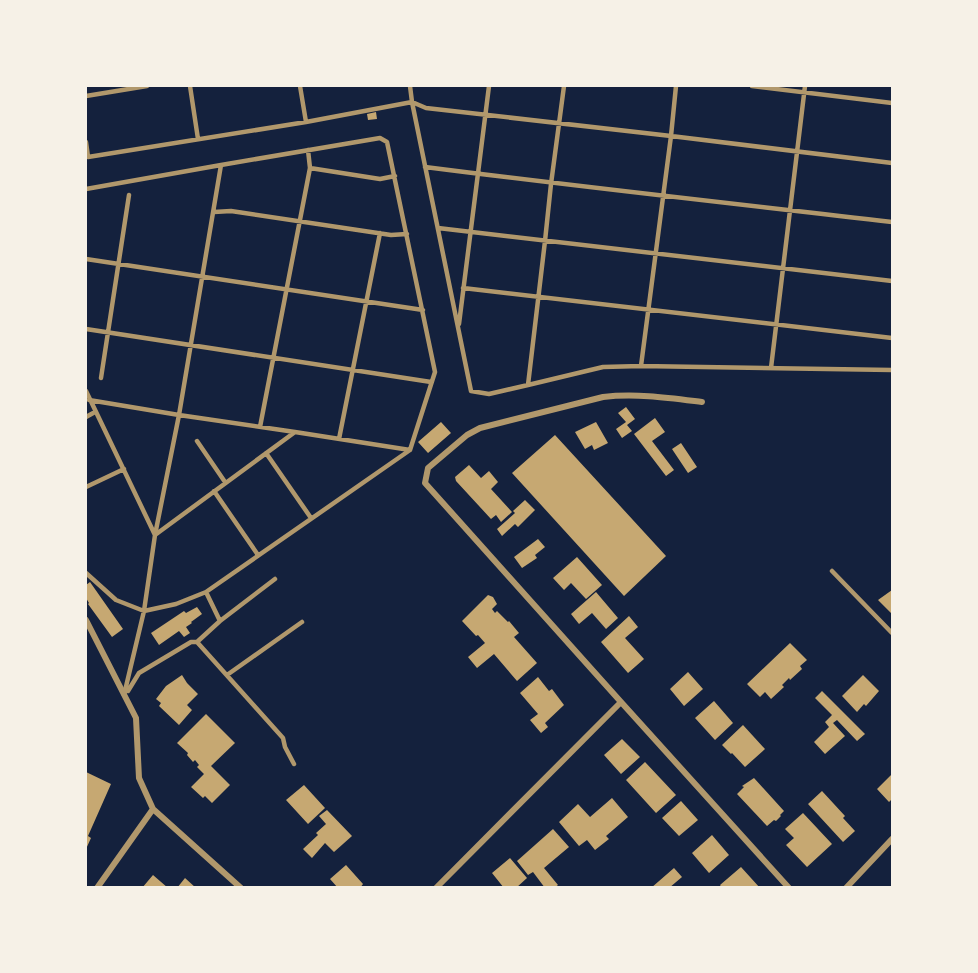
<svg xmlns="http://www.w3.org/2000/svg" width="978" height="973" font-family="'Golos Text',sans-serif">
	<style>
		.building { fill: #c6a872 }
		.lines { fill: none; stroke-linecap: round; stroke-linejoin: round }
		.service { stroke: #b1986c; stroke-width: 4.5 }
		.minor { stroke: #b1986c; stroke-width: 6 }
	</style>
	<rect width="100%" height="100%" fill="#14213d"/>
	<path class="building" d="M376 112 377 119 368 120 367 114Z
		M626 407 635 419 627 425 632 431 622 438 616 429 626 422 618 413Z
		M655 418 665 432 652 441 674 470 666 476 634 434Z
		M441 422 451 433 428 453 418 442Z
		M596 422 608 443 594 450 592 445 585 449 575 432Z
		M555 435 666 556 624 596 512 473Z
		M681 443 697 467 688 473 672 449Z
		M469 465 481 478 489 471 498 482 491 489 512 512 501 522 496 515 491 519 456 481 455 477Z
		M525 500 535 510 518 527 515 524 502 536 497 529 515 513 513 511Z
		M538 539 545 547 535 555 537 558 522 568 514 557Z
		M577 557 602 585 586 599 571 583 564 590 553 578Z
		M90 582 123 629 112 637 88 604 89 603 86 598V585Z
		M892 590V611L891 613 878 600Z
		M596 592 618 618 606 629 592 613 579 624 571 614Z
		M488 595 493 597 497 604 492 609 495 613 497 611 508 622 509 621 519 633 514 637 537 663 517 681 494 654 477 668 468 657 485 643 478 635 476 636 462 621Z
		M197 607 202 614 191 622 192 623 186 627 190 633 184 637 179 631 159 645 151 633 184 611 186 613Z
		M629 616 638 627 625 638 644 659 628 673 601 642Z
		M790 643 807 660 800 666 802 669 790 680 789 678 782 685 784 687 771 699 765 692 760 697 747 684Z
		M688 672 703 689 684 706 670 689Z
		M182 675 187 683 198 694 187 705 192 710 179 725 159 706 161 703 156 699 166 686Z
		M863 675 879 691 866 706 864 704 857 712 842 696Z
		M538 677 549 691 552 689 564 705 545 723 548 727 541 733 530 720 538 714 520 693Z
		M822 691 865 734 857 741 837 720 833 723 845 736 825 754 814 742 829 727 825 722 832 715 815 698Z
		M714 701 733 723 715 740 695 718Z
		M206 714 235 743 211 766 230 785 212 803 205 796 203 798 191 787 204 774 197 767 199 765 195 760 193 762 187 755 188 753 177 743Z
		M743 725 765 749 745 767 732 753 731 754 722 745Z
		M622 739 640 757 621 774 604 755Z
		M645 762 676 795 656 813 626 780Z
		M86 772 111 784 88 836 91 838 86 849Z
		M892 774V799L889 802 877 789Z
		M754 778 784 811 780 815 781 816 776 821 774 820 767 826 737 794 744 787 742 786Z
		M304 785 325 808 308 824 286 800Z
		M822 791 845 816 843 818 855 831 843 842 808 804Z
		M612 798 628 817 606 836 609 839 595 850 587 840 579 846 559 822 578 804 590 817Z
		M681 801 698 820 679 836 662 818Z
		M327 810 352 836 334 852 325 843 312 858 303 849 318 835 316 833 326 824 319 816Z
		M803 813 832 844 807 867 786 845 794 838 785 829Z
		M553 829 569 847 544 868 558 885 554 888H545L533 872 528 875 517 861Z
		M712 835 729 855 709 873 692 853Z
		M510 858 527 878 516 888H504L492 873Z
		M346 865 363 884 360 888H338L330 879Z
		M741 867 760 888H722L720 885Z
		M674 868 682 877 669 888H651Z
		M153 875 168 888H142Z
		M185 878 196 888H177Z"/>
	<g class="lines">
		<path class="service" d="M190 86 198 139
			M300 86 306 122
			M752 86 892 103
			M86 96 147 86
			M412 102 471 391 489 394 528 385 545 241 551 184 564 86
			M412 102 426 108 671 136 676 86
			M86 142 88 157 306 122 412 102 410 86
			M425 167C581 187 737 204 892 222
			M310 168 380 179 395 176
			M86 189 221 165
			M214 212 231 211 391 235 407 234
			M438 228 892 281
			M86 259 423 310
			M463 288 892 338
			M459 324 489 86
			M86 329 431 382
			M641 366 671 136 892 163
			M771 368 805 86
			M101 378 129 195
			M528 385 603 367 641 366 892 370
			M86 391 155 535 295 432 410 450
			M89 400 179 415 295 432
			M86 417 95 412
			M260 427 310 168 308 150
			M339 439 380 233
			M197 441 225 482
			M266 453 311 518
			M86 487 124 469
			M214 491 258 555
			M832 571 892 633
			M86 573 116 600 144 611 176 604 206 592 410 450 435 372 387 142 380 138 221 165 179 415 155 535 144 611 124 695
			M206 592 220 621 275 579
			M197 642 220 621
			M227 675 302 622
			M128 691 139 673 191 642H197L283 738 285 747 294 764"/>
		<path class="minor" d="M702 402C670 398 636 393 603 397L480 428 467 435 428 468 425 483 621 702 789 888
			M86 620 136 718 139 778 153 809 97 888
			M153 809 241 888
			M436 888 621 702
			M846 888 892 839"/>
	</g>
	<rect width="978" height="973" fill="none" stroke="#f6f1e7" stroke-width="174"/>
</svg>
